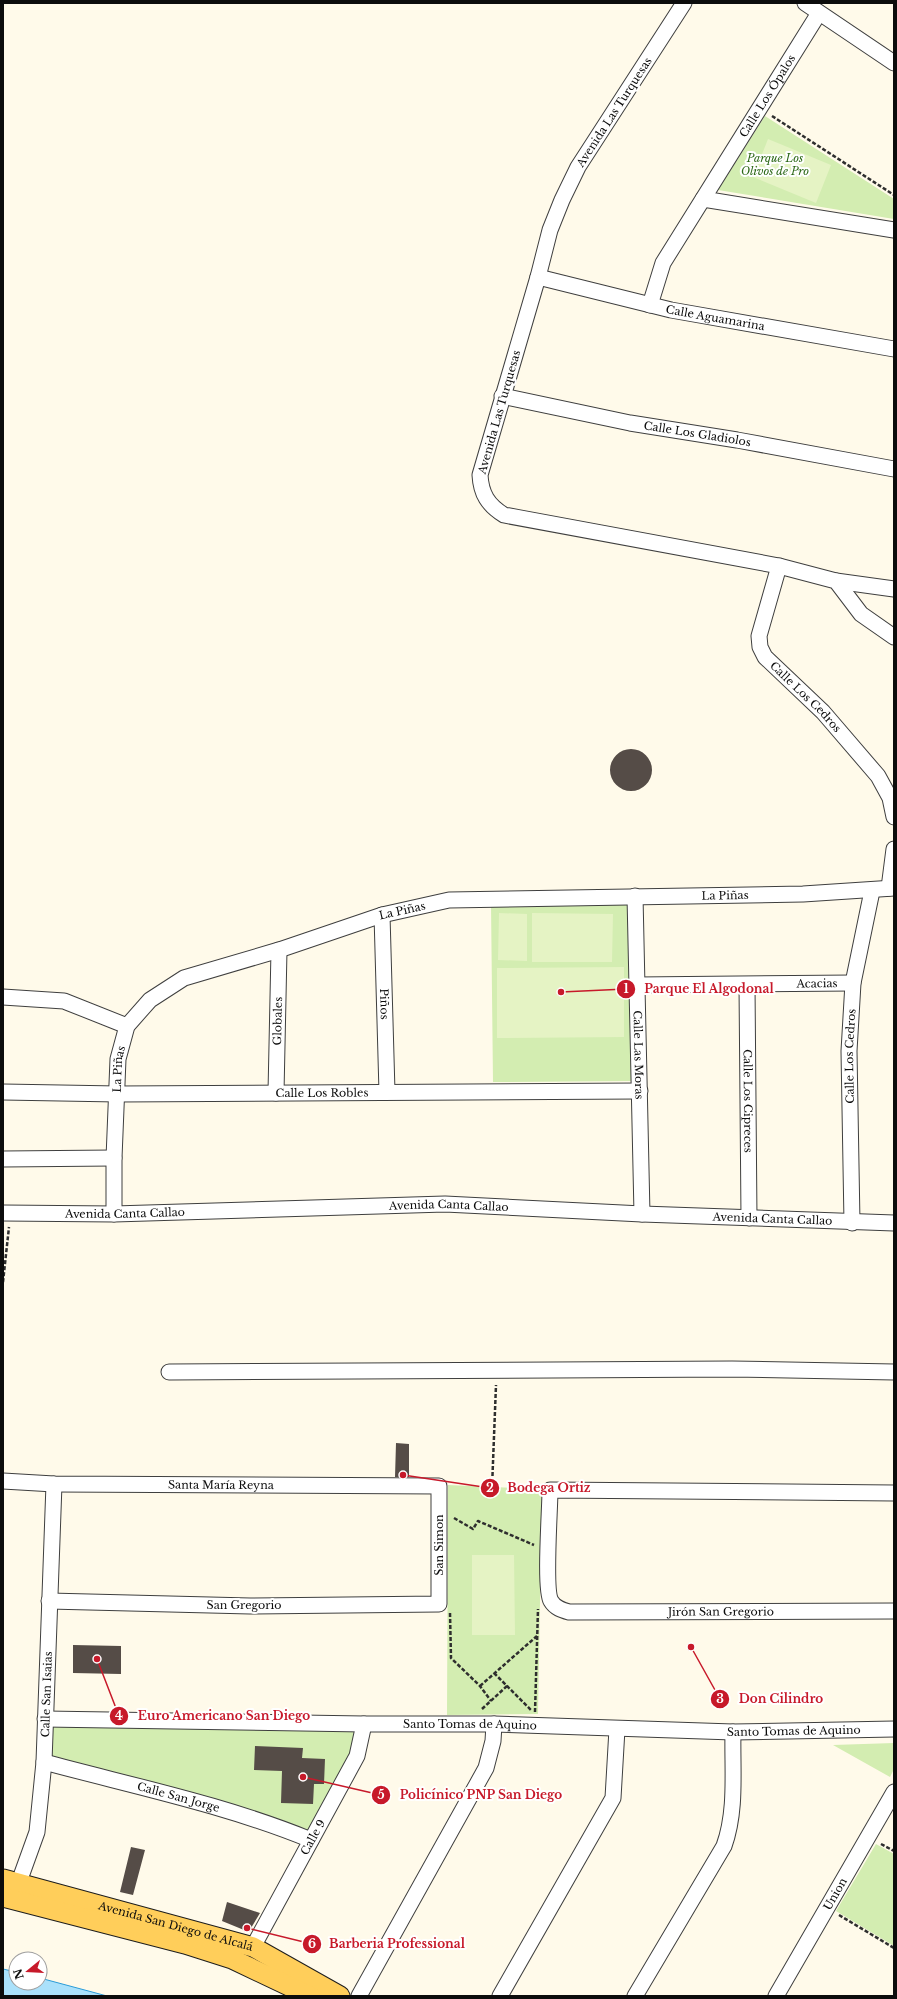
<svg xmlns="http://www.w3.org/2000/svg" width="897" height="1999" font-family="'Libre Baskerville',serif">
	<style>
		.green { fill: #d3edb1 }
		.pitch { fill: #e5f3c4 }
		.water { fill: #aae1fb; stroke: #2b9cd8 }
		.building { fill: #554c47 }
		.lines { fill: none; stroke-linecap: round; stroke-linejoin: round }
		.minor-casing { stroke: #3f3f3f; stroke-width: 17 }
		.major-casing { stroke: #1d1d1d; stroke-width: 21 }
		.path { stroke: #2e2e2e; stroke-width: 2.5; stroke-dasharray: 4 2; stroke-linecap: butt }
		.minor { stroke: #fff; stroke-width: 15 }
		.major { stroke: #ffce5a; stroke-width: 19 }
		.labels { text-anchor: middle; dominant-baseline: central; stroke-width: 4; stroke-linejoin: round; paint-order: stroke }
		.street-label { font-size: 11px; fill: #0c0c0c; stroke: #fff }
		.park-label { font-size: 11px; font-style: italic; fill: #2c6817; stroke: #fff }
		.leader { fill: none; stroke: #c7192a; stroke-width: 1.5 }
		.callout-dot { fill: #c7192a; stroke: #fff; stroke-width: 1.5 }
		.mark-label { font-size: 12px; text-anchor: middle; font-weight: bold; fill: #fff }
		.callout-label { font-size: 12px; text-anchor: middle; font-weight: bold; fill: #c7192a; stroke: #fff; stroke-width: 4; stroke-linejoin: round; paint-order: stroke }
	</style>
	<rect width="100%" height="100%" fill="#fffaea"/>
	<path class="green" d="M765 116 894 199V219L718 190Z
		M629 902 631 1081 493 1082 491 904Z
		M448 1485 542 1489 538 1714 447 1715Z
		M50 1724 358 1729 351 1755 310 1834 49 1759Z
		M894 1743V1769L890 1777 833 1745Z
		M876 1844 894 1854V1946L836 1911Z"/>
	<path class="pitch" d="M768 139 831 165 816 203 753 177Z
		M499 913 527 914V961L498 960Z
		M532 913 613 914 612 962H532Z
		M624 967V1037L497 1038V968Z
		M472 1555H514L515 1635H472Z"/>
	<path class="water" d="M3 1969 16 1972V1983H40V1978L107 1996H3Z"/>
	<path class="building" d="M610 770a21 21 0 1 1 42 0a21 21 0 1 1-42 0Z
		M396 1443 409 1444V1477H395Z
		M73 1645 121 1646V1674L73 1673Z
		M255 1746 303 1748 302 1758 325 1759 324 1784H314L313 1804 281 1803 282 1771 254 1770Z
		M131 1847 145 1850 133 1895 120 1892Z
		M227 1902 260 1913 251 1928 244 1930 222 1921Z"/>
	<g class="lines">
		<g class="minor-casing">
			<g id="minor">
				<path d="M684 3 578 167 562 200 550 230 538 277 480 475C481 494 488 505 504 515L779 566 836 581 861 614 894 637"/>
				<path d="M805 3 894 63"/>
				<path d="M703 199 894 230"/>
				<path id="s1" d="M538 277 671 310 894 349"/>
				<path id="s2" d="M650 305 663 263 819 13"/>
				<path id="s3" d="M502 396 630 423 737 440 894 469"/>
				<path id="s4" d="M779 566 759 636 760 647 765 657 823 712 878 776 890 798 894 817"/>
				<path d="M836 581 894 589"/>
				<path d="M889 888 894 849"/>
				<path id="s5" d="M635 896 642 1214"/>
				<path id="s6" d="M382 915 387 1092"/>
				<path id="s7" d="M637 985 853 983"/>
				<path id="s8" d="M747 985 749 1218"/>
				<path d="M3 997 64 1001 127 1026"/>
				<path id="s9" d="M3 1092 118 1094 640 1091"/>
				<path id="s10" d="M276 1093 279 950"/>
				<path d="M3 1159 114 1158"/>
				<path id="s11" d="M3 1213 114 1214 445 1204 642 1214 894 1223"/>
				<path id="s12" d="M114 1214V1158L118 1059 127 1026 150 1000 184 978 279 950 382 915 449 900 803 894 894 888"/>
				<path id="s13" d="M852 1223 849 1051 853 983 872 891"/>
				<path d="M169 1372 732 1369 894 1372"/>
				<path id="s14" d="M3 1481 54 1484 439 1486V1604L250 1606 49 1601"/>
				<path id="s15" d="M894 1493 550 1490C550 1510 544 1589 551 1601 555 1608 562 1610 569 1612L894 1611"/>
				<path id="s16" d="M45 1719 364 1724H494L733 1732 894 1729"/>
				<path id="s17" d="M44 1762C133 1786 226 1805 311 1840"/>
				<path id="s18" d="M15 1893 37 1832 44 1762 54 1484"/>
				<path id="s19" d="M253 1947 357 1756 364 1724"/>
				<path d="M359 1996 486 1768 493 1741 494 1724"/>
				<path d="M500 1996 613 1798 617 1729"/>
				<path d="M635 1996 724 1846C737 1810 732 1769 733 1732"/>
				<path id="s20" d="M776 1996 894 1792"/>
			</g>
		</g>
		<g class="major-casing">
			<g id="major">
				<path id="s21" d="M3 1879 253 1947 340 1996"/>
				<path d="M3 1897 185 1944 232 1959 310 1996"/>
			</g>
		</g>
		<path class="path" d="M772 116 894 195
			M3 1282 9 1227
			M492 1488 496 1385
			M454 1518 473 1529 478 1521 534 1545
			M450 1613 451 1658 480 1686 491 1701
			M494 1673 531 1710
			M480 1686 537 1636
			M482 1709 507 1686
			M535 1712 538 1609
			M881 1844 894 1851
			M839 1915 894 1948"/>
		<use href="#minor" class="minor"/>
		<use href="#major" class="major"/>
	</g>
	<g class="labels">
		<g class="street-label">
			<text stroke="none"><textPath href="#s2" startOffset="241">Calle Los Ópalos</textPath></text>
			<text transform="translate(614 112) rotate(-57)">Avenida Las Turquesas</text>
			<text stroke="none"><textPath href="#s1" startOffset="182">Calle Aguamarina</textPath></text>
			<text transform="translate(499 412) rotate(-74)">Avenida Las Turquesas</text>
			<text stroke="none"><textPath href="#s3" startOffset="199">Calle Los Gladiolos</textPath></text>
			<text stroke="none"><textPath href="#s4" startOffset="152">Calle Los Cedros</textPath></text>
			<text stroke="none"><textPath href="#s12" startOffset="817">La Piñas</textPath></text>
			<text stroke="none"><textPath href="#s12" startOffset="493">La Piñas</textPath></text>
			<text stroke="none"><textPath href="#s7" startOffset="180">Acacias</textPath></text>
			<text stroke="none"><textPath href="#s6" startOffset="89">Piños</textPath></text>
			<text stroke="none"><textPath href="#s10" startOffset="72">Globales</textPath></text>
			<text stroke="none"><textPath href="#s5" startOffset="159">Calle Las Moras</textPath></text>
			<text stroke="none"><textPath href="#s13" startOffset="167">Calle Los Cedros</textPath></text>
			<text stroke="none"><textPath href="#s12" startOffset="145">La Piñas</textPath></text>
			<text stroke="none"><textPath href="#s9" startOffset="319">Calle Los Robles</textPath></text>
			<text stroke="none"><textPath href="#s8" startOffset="116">Calle Los Cipreces</textPath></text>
			<text stroke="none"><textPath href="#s11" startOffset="446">Avenida Canta Callao</textPath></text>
			<text stroke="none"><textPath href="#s11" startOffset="122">Avenida Canta Callao</textPath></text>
			<text stroke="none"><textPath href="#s11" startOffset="770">Avenida Canta Callao</textPath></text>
			<text stroke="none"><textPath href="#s14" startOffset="218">Santa María Reyna</textPath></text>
			<text transform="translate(439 1545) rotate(-90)">San Simon</text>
			<text x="244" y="1605">San Gregorio</text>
			<text stroke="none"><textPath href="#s15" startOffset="629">Jirón San Gregorio</textPath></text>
			<text stroke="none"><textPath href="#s18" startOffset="203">Calle San Isaias</textPath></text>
			<text stroke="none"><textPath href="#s16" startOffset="425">Santo Tomas de Aquino</textPath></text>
			<text stroke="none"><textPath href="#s16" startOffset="749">Santo Tomas de Aquino</textPath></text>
			<text stroke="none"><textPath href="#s17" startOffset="139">Calle San Jorge</textPath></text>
			<text stroke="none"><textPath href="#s19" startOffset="125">Calle 9</textPath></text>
			<text stroke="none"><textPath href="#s20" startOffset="118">Union</textPath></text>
			<text stroke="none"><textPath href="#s21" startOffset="179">Avenida San Diego de Alcalá</textPath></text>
		</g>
		<g class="park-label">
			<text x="775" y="158">Parque Los<tspan x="775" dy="13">Olivos de Pro</tspan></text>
		</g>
	</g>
	<path class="leader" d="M561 992L626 989M403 1475L490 1488M691 1647L720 1699M97 1659L119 1716M303 1777L381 1795M247 1928L312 1944"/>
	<g class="callout-dot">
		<circle cx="561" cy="992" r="4"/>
		<circle cx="403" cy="1475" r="4"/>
		<circle cx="691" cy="1647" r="4"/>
		<circle cx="97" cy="1659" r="4"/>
		<circle cx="303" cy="1777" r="4"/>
		<circle cx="247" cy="1928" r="4"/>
		<circle cx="626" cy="989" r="10"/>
		<circle cx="490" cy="1488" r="10"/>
		<circle cx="720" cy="1699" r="10"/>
		<circle cx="119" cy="1716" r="10"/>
		<circle cx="381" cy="1795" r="10"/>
		<circle cx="312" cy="1944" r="10"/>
	</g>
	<g class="mark-label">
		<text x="626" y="993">1</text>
		<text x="490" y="1492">2</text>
		<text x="720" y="1703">3</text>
		<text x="119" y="1720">4</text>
		<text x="381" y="1799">5</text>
		<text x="312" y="1948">6</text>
	</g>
	<g class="callout-label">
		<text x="709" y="993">Parque El Algodonal</text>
		<text x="549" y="1492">Bodega Ortiz</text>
		<text x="781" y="1703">Don Cilindro</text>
		<text x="224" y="1720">Euro Americano San Diego</text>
		<text x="481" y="1799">Policínico PNP San Diego</text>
		<text x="397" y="1948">Barberia Professional</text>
	</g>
	<rect width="897" height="1999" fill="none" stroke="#0c0c0c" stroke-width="8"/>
	<g transform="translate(28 1971) rotate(252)"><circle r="19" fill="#ffffff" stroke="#9e9e9e"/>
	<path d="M0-3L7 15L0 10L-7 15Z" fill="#c7192a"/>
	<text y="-6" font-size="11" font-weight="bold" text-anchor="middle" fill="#0c0c0c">N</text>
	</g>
</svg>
